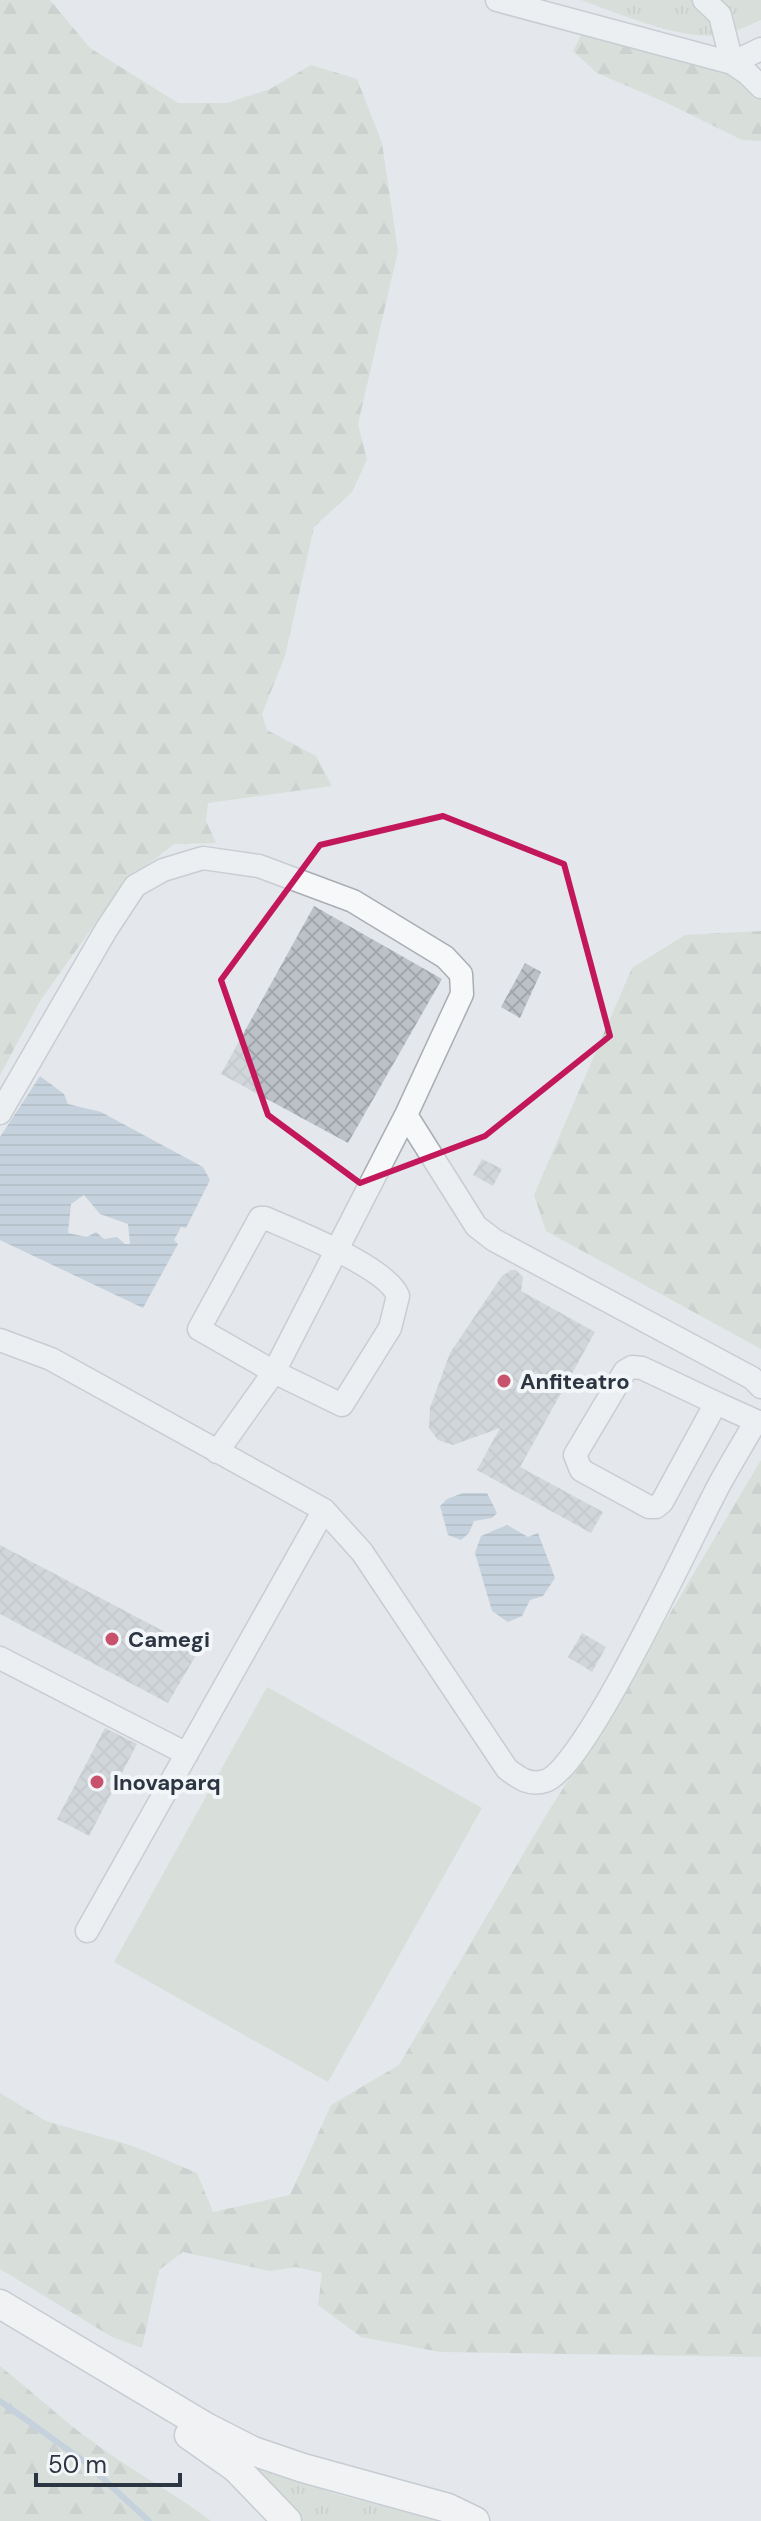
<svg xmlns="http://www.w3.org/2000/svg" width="761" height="2521" font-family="'DM Sans',sans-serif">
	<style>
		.grass { fill: url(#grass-tufts) }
		.forest { fill: url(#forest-firs) }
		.park { fill: #cad4c5 }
		.water { fill: url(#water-rules); fill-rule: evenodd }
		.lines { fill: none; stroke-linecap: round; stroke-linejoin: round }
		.stream { stroke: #a1b7c9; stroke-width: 6 }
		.building { fill: url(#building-cross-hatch) }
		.minor-casing { stroke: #a9aeb5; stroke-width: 25 }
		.major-casing { stroke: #a4acb6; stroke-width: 31 }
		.minor { stroke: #f6f8f9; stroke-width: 22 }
		.major { stroke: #fff; stroke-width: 28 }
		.marked { fill: none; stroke: #c2185b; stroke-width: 6; stroke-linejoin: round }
		.poi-dot { fill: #c8516c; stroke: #f3f6f8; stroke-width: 3 }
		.labels { text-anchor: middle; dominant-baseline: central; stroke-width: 8; stroke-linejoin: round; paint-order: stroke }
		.poi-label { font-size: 22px; font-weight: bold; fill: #2c3642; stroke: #f3f6f8; text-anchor: start }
	</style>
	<defs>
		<pattern id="grass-tufts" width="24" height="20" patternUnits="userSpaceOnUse" patternTransform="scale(2)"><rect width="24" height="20" fill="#cad4c5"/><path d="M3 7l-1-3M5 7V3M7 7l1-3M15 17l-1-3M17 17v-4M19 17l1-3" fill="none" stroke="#aeb7aa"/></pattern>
		<pattern id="forest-firs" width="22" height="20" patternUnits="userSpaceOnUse" patternTransform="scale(2)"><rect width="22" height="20" fill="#cad4c5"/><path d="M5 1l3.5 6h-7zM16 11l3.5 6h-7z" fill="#aeb7aa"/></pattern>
		<pattern id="water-rules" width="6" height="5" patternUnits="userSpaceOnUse" patternTransform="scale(2)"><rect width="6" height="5" fill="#a1b7c9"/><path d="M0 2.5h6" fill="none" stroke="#8396a5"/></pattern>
		<pattern id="building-cross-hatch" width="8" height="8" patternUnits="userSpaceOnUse" patternTransform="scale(2)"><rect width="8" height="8" fill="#bbc1c7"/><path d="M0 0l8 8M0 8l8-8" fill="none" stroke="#a1a6ac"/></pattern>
	</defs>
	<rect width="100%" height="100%" fill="#e4e7eb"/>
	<path class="grass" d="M581 0H761V20C748 26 733 33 720 35 683 41 617 13 581 0Z
		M249 2464 336 2494 440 2521H303Z"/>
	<path class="forest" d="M0 0H50L90 48 178 103H227L270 89 311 65 357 79 382 143 398 251 358 424 367 460 352 492 314 527 285 656 262 714 267 730 316 756 332 786 208 803 206 821 216 843 174 844 124 883 40 1001 0 1075Z
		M584 29H605L761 84V141L742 140 667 103 597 73 573 51Z
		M761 931V1349L546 1231 534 1195 632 968 685 935Z
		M761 1460V2357L440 2352 361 2337 318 2305 322 2273 296 2267 270 2271 183 2252 159 2270 142 2348 112 2337 0 2269V2093L46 2121 133 2146 197 2173 213 2212 290 2195 331 2105 399 2065 545 1817 621 1696Z
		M0 2366C33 2392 63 2421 97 2445 134 2472 174 2493 211 2521H0Z"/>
	<path class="park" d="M267 1687 482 1808 328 2082 114 1962Z"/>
	<path class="water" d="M40 1076 64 1094 68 1104 101 1112 203 1167 210 1180 186 1228 181 1227 174 1240 178 1244 143 1308 0 1240V1137ZM84 1195 100 1214 128 1224 130 1244H125L117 1237 104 1239 96 1232 87 1237 68 1233 71 1204Z
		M463 1493H487L497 1513 492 1518 474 1521 469 1533 461 1540 448 1535 440 1506 447 1499Z
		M507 1525 528 1537 538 1533 555 1578 543 1596 530 1600 522 1616 508 1622 492 1611 475 1553 481 1536Z"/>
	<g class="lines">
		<path class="stream" d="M0 2401 85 2462 149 2521"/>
	</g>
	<path class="building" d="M314 906 442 979 348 1143 221 1074Z
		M525 963 541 972 520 1018 501 1007Z
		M482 1159 502 1169 493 1186 473 1175Z
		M511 1270H516L523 1277 521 1291 595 1332 520 1467 603 1512 591 1533 477 1470 500 1428 453 1445 438 1440 429 1428 430 1408 450 1353 502 1276Z
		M0 1545 199 1650 168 1703 0 1614Z
		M582 1633 606 1647 592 1672 568 1657Z
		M105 1728 137 1744 89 1836 57 1819Z"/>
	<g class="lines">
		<g class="minor-casing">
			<path id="minor" d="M497 0 732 63 747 73 761 87
				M704 0 720 15 732 63 761 49
				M0 1113 106 930 135 886 163 870 203 858 259 866 353 901 445 957 461 974 462 994 406 1115 274 1372 217 1452
				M406 1115 476 1226 494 1240 752 1378 761 1387
				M260 1218H265C295 1231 387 1267 398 1296L390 1328 342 1405 274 1372 199 1329Z
				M0 1340 51 1359 324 1510 362 1552 507 1769C519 1778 529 1786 545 1781 585 1770 694 1531 719 1485 731 1463 744 1442 756 1421L716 1403
				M632 1367 642 1368 716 1403 662 1502 656 1507H649L581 1470 575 1455 625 1371Z
				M0 1658 187 1754
				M87 1931 324 1510"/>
		</g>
		<g class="major-casing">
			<path id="major" d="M0 2304 206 2427 253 2451 303 2468 448 2508 475 2521
				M189 2435 236 2468 287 2521"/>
		</g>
		<use href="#minor" class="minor"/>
		<use href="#major" class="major"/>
	</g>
	<path d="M0 0H761V2521H0ZM443 816 564 864 610 1036 485 1136 360 1183 268 1115 221 980 320 845Z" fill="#e4e7eb" fill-opacity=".55" fill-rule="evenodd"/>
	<path class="marked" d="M443 816 564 864 610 1036 485 1136 360 1183 268 1115 221 980 320 845Z"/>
	<g class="poi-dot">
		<circle cx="504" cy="1381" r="8"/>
		<circle cx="112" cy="1639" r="8"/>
		<circle cx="97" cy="1782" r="8"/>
	</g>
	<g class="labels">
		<g class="poi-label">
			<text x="520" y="1381">Anfiteatro</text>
			<text x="128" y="1639">Camegi</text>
			<text x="113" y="1782">Inovaparq</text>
		</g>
	</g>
	<path d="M36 2473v12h144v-12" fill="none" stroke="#2c3642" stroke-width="4"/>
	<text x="48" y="2473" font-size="24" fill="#2c3642" stroke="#f3f6f8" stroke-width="6" paint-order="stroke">50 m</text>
</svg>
